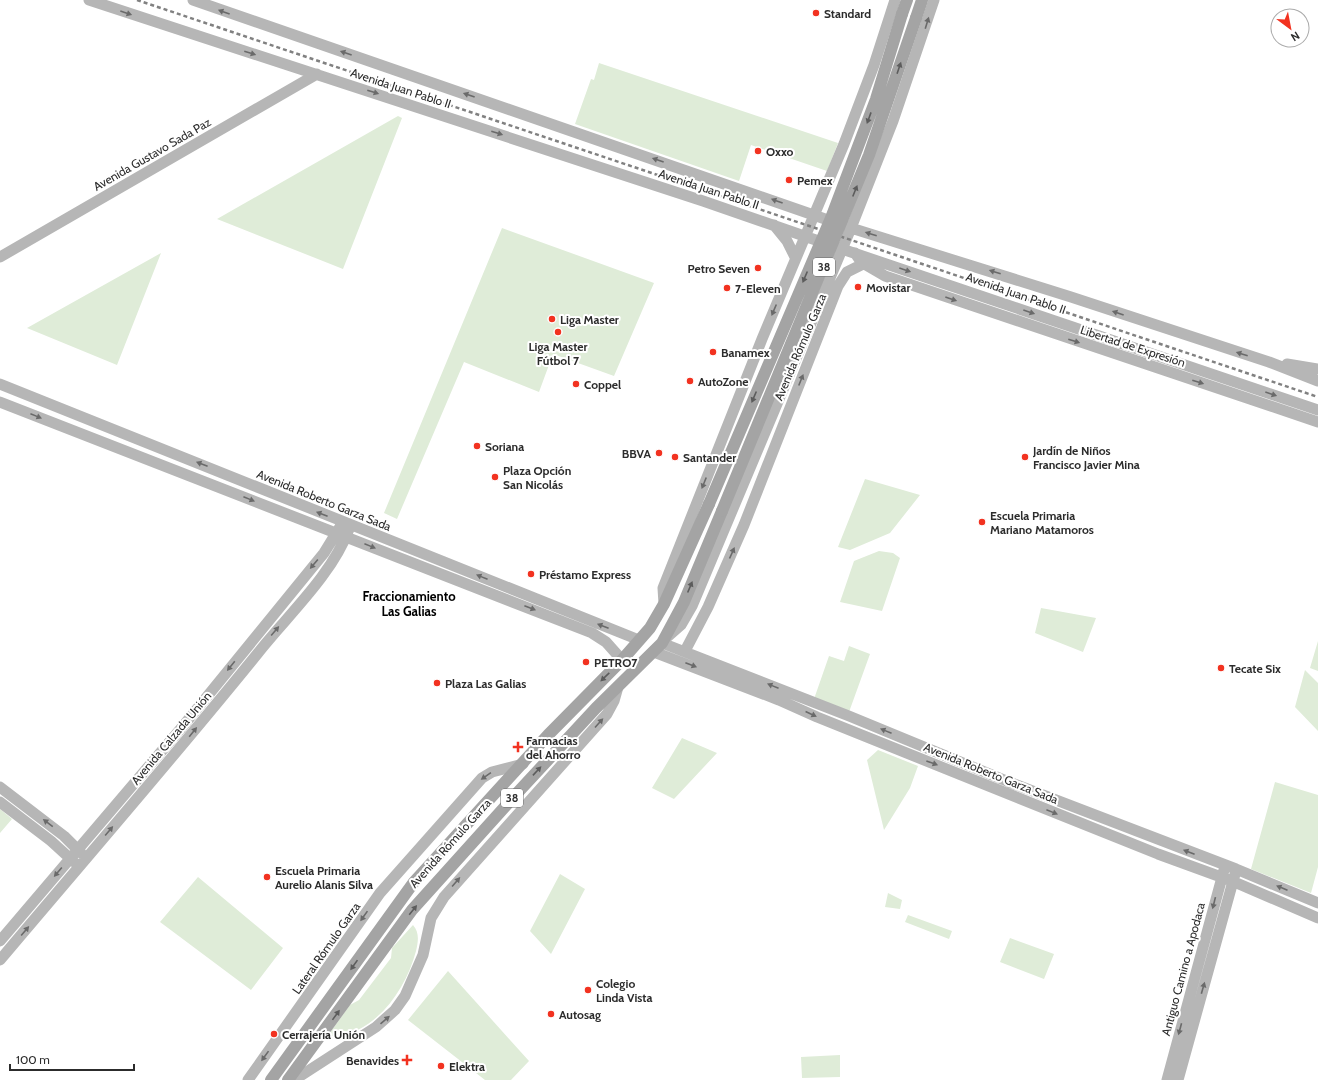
<svg xmlns="http://www.w3.org/2000/svg" width="1318" height="1080" font-family="Cabin,sans-serif">
	<style>
		.green { fill: #dfecd8 }
		.lines { fill: none; stroke-linecap: round; stroke-linejoin: round }
		.secondary { stroke: #b6b6b6; stroke-width: 11 }
		.primary { stroke: #a4a4a4; stroke-width: 12 }
		.rail { stroke: #818181; stroke-width: 2.5; stroke-dasharray: 4 3; stroke-linecap: butt }
		.primary-bridge { stroke: #a4a4a4; stroke-width: 12 }
		.oneway { fill: #6a6a6a }
		.oneway2 { fill: #5c5c5c }
		.poi-dot { fill: #f23220; stroke: #fff; stroke-width: 1.5 }
		.labels { text-anchor: middle; dominant-baseline: central; stroke-width: 4; stroke-linejoin: round; paint-order: stroke }
		.shield { fill: #fff; stroke: #6b6b6b; stroke-width: 1 }
		.shield-label { font-size: 11px; font-weight: bold; fill: #2c2c2c }
		.poi-label { font-size: 12px; font-weight: bold; fill: #2c2c2c; stroke: #fff; text-anchor: start }
		.street-label { font-size: 12px; fill: #2c2c2c; stroke: #fff }
		.neighbourhood-label { font-size: 13px; font-weight: bold; fill: #000; stroke: #fff }
	</style>
	<rect width="100%" height="100%" fill="#fff"/>
	<path class="green" d="M599 63 838 143 827 171 751 145 739 181 575 124 591 79 594 80Z
		M398 116 402 118 343 269 217 219Z
		M502 228 654 283 614 376 553 354 539 392 464 362 397 519 384 513Z
		M161 253 117 365 27 328Z
		M865 479 920 495 890 533 850 550 838 547Z
		M879 551 893 553 900 558 882 611 840 602 854 561Z
		M1041 608 1096 618 1083 652 1035 633Z
		M1318 641V671L1310 668Z
		M849 646 870 654 849 712 814 699 829 656 844 661Z
		M1305 670 1318 683V731L1295 707Z
		M682 738 717 753 674 799 652 788Z
		M878 750 918 766 910 788 884 830 867 760Z
		M1275 782 1318 795V867L1311 893 1251 869Z
		M0 809 12 819 0 833Z
		M560 874 585 889 551 954 530 931Z
		M198 877 283 948 251 990 160 922Z
		M888 893 902 900 900 909 885 907Z
		M908 915 952 931 949 939 905 922Z
		M413 925C420 933 418 942 416 951 406 989 377 1032 334 1037L329 1034 350 1005 359 1000 391 958 392 948Z
		M1010 938 1054 954 1044 979 1000 962Z
		M448 971 529 1061 511 1080H485L408 1020Z
		M840 1055V1077L802 1078 801 1057Z"/>
	<g class="lines">
		<path class="secondary" d="M89 0 703 201 833 246 1318 410
			M193 0 851 228 1071 297 1269 362 1318 381
			M774 225 787 241 795 257
			M855 253 861 262 885 276 1318 422
			M0 257 317 74
			M1287 364 1318 369
			M0 384 639 640
			M0 402 592 633 606 642 622 660
			M664 604 663 588 762 339 844 144 874 65 895 0
			M664 640 681 625 692 606 851 228 893 121 934 0
			M662 643 849 716 1009 782 1236 869 1318 903
			M685 651 708 607 744 525 838 286 847 272 869 261
			M654 652 779 700 817 717 1158 854 1232 881 1318 918
			M0 787 64 836 81 853
			M0 802 51 841 74 862
			M0 941 183 726 324 553 340 527
			M0 960C86 858 174 757 258 653 288 615 332 575 349 529
			M248 1080 380 893 482 778 492 772 523 764
			M294 1080 376 1027 395 1010 405 996 423 955 431 918 444 897 607 714 614 701 618 687
			M1167 1080 1224 870
			M1178 1080 1235 874"/>
		<path class="primary" d="M902 14 907 0
			M916 18 922 0
			M271 1080 414 882 548 735 622 660 650 628 664 604 709 504
			M288 1080 412 910 520 790 596 708 662 643 684 602 722 511"/>
		<path class="rail" d="M137 0 1318 397"/>
		<path class="primary-bridge" d="M709 504 831 218 876 99 902 14
			M722 511 869 155 916 18"/>
	</g>
	<defs><path id="oneway-solid" d="M-6-.8H1V-3.2L6.5 0L1 3.2V.8H-6Z"/></defs>
	<g class="oneway">
		<use href="#oneway-solid" transform="translate(224 12) rotate(-160)"/>
		<use href="#oneway-solid" transform="translate(126 13) rotate(19)"/>
		<use href="#oneway-solid" transform="translate(927 23) rotate(-73)"/>
		<use href="#oneway-solid" transform="translate(250 53) rotate(17)"/>
		<use href="#oneway-solid" transform="translate(346 53) rotate(-161)"/>
		<use href="#oneway-solid" transform="translate(373 92) rotate(18)"/>
		<use href="#oneway-solid" transform="translate(469 95) rotate(-161)"/>
		<use href="#oneway-solid" transform="translate(497 133) rotate(18)"/>
		<use href="#oneway-solid" transform="translate(658 160) rotate(-161)"/>
		<use href="#oneway-solid" transform="translate(777 201) rotate(-160)"/>
		<use href="#oneway-solid" transform="translate(871 234) rotate(-163)"/>
		<use href="#oneway-solid" transform="translate(905 270) rotate(19)"/>
		<use href="#oneway-solid" transform="translate(995 272) rotate(-162)"/>
		<use href="#oneway-solid" transform="translate(951 299) rotate(19)"/>
		<use href="#oneway-solid" transform="translate(774 310) rotate(113)"/>
		<use href="#oneway-solid" transform="translate(1029 312) rotate(19)"/>
		<use href="#oneway-solid" transform="translate(1118 313) rotate(-161)"/>
		<use href="#oneway-solid" transform="translate(1074 341) rotate(18)"/>
		<use href="#oneway-solid" transform="translate(1242 354) rotate(-162)"/>
		<use href="#oneway-solid" transform="translate(801 380) rotate(-68)"/>
		<use href="#oneway-solid" transform="translate(1198 382) rotate(18)"/>
		<use href="#oneway-solid" transform="translate(1271 394) rotate(19)"/>
		<use href="#oneway-solid" transform="translate(36 416) rotate(22)"/>
		<use href="#oneway-solid" transform="translate(202 464) rotate(-159)"/>
		<use href="#oneway-solid" transform="translate(704 483) rotate(112)"/>
		<use href="#oneway-solid" transform="translate(249 499) rotate(22)"/>
		<use href="#oneway-solid" transform="translate(322 514) rotate(-159)"/>
		<use href="#oneway-solid" transform="translate(370 546) rotate(22)"/>
		<use href="#oneway-solid" transform="translate(732 553) rotate(-66)"/>
		<use href="#oneway-solid" transform="translate(314 564) rotate(130)"/>
		<use href="#oneway-solid" transform="translate(482 577) rotate(-158)"/>
		<use href="#oneway-solid" transform="translate(530 608) rotate(21)"/>
		<use href="#oneway-solid" transform="translate(603 626) rotate(-159)"/>
		<use href="#oneway-solid" transform="translate(275 631) rotate(-50)"/>
		<use href="#oneway-solid" transform="translate(691 665) rotate(21)"/>
		<use href="#oneway-solid" transform="translate(231 666) rotate(129)"/>
		<use href="#oneway-solid" transform="translate(773 686) rotate(-158)"/>
		<use href="#oneway-solid" transform="translate(811 714) rotate(25)"/>
		<use href="#oneway-solid" transform="translate(599 723) rotate(-48)"/>
		<use href="#oneway-solid" transform="translate(886 731) rotate(-158)"/>
		<use href="#oneway-solid" transform="translate(193 732) rotate(-51)"/>
		<use href="#oneway-solid" transform="translate(932 763) rotate(20)"/>
		<use href="#oneway-solid" transform="translate(486 776) rotate(145)"/>
		<use href="#oneway-solid" transform="translate(1052 812) rotate(22)"/>
		<use href="#oneway-solid" transform="translate(48 823) rotate(-143)"/>
		<use href="#oneway-solid" transform="translate(109 831) rotate(-50)"/>
		<use href="#oneway-solid" transform="translate(1189 852) rotate(-159)"/>
		<use href="#oneway-solid" transform="translate(58 872) rotate(130)"/>
		<use href="#oneway-solid" transform="translate(456 882) rotate(-49)"/>
		<use href="#oneway-solid" transform="translate(1282 888) rotate(-157)"/>
		<use href="#oneway-solid" transform="translate(1214 903) rotate(104)"/>
		<use href="#oneway-solid" transform="translate(364 916) rotate(125)"/>
		<use href="#oneway-solid" transform="translate(25 931) rotate(-50)"/>
		<use href="#oneway-solid" transform="translate(1203 988) rotate(-74)"/>
		<use href="#oneway-solid" transform="translate(385 1020) rotate(-41)"/>
		<use href="#oneway-solid" transform="translate(1180 1029) rotate(105)"/>
		<use href="#oneway-solid" transform="translate(265 1056) rotate(126)"/>
	</g>
	<g class="oneway2">
		<use href="#oneway-solid" transform="translate(899 68) rotate(-71)"/>
		<use href="#oneway-solid" transform="translate(869 118) rotate(110)"/>
		<use href="#oneway-solid" transform="translate(855 191) rotate(-68)"/>
		<use href="#oneway-solid" transform="translate(805 277) rotate(113)"/>
		<use href="#oneway-solid" transform="translate(754 397) rotate(113)"/>
		<use href="#oneway-solid" transform="translate(690 587) rotate(-67)"/>
		<use href="#oneway-solid" transform="translate(605 677) rotate(136)"/>
		<use href="#oneway-solid" transform="translate(537 771) rotate(-47)"/>
		<use href="#oneway-solid" transform="translate(413 910) rotate(-51)"/>
		<use href="#oneway-solid" transform="translate(354 965) rotate(125)"/>
		<use href="#oneway-solid" transform="translate(336 1015) rotate(-54)"/>
	</g>
	<g class="poi-dot">
		<circle cx="816" cy="13" r="4"/>
		<circle cx="758" cy="151" r="4"/>
		<circle cx="789" cy="180" r="4"/>
		<circle cx="758" cy="268" r="4"/>
		<circle cx="858" cy="287" r="4"/>
		<circle cx="727" cy="288" r="4"/>
		<circle cx="552" cy="319" r="4"/>
		<circle cx="558" cy="332" r="4"/>
		<circle cx="713" cy="352" r="4"/>
		<circle cx="690" cy="381" r="4"/>
		<circle cx="576" cy="384" r="4"/>
		<circle cx="477" cy="446" r="4"/>
		<circle cx="659" cy="453" r="4"/>
		<circle cx="675" cy="457" r="4"/>
		<circle cx="1025" cy="457" r="4"/>
		<circle cx="495" cy="477" r="4"/>
		<circle cx="982" cy="522" r="4"/>
		<circle cx="531" cy="574" r="4"/>
		<circle cx="586" cy="662" r="4"/>
		<circle cx="1221" cy="668" r="4"/>
		<circle cx="437" cy="683" r="4"/>
		<path d="M516 741h4v4h4v4h-4v4h-4v-4h-4v-4h4z"/>
		<circle cx="267" cy="877" r="4"/>
		<circle cx="588" cy="990" r="4"/>
		<circle cx="551" cy="1014" r="4"/>
		<circle cx="274" cy="1034" r="4"/>
		<path d="M405 1054h4v4h4v4h-4v4h-4v-4h-4v-4h4z"/>
		<circle cx="441" cy="1066" r="4"/>
	</g>
	<g class="labels">
		<g class="shield">
			<rect x="813" y="258" width="22" height="18" rx="3"/>
			<rect x="501" y="789" width="22" height="18" rx="3"/>
		</g>
		<g class="shield-label">
			<text x="824" y="267">38</text>
			<text x="512" y="798">38</text>
		</g>
		<g class="poi-label">
			<text x="824" y="13">Standard</text>
			<text x="766" y="151">Oxxo</text>
			<text x="797" y="180">Pemex</text>
			<text x="750" y="268" text-anchor="end">Petro Seven</text>
			<text x="866" y="287">Movistar</text>
			<text x="735" y="288">7-Eleven</text>
			<text x="560" y="319">Liga Master</text>
			<text x="558" y="346" text-anchor="middle">Liga Master<tspan x="558" dy="14">Fútbol 7</tspan></text>
			<text x="721" y="352">Banamex</text>
			<text x="698" y="381">AutoZone</text>
			<text x="584" y="384">Coppel</text>
			<text x="485" y="446">Soriana</text>
			<text x="1033" y="450">Jardín de Niños<tspan x="1033" dy="14">Francisco Javier Mina</tspan></text>
			<text x="651" y="453" text-anchor="end">BBVA</text>
			<text x="683" y="457">Santander</text>
			<text x="503" y="470">Plaza Opción<tspan x="503" dy="14">San Nicolás</tspan></text>
			<text x="990" y="515">Escuela Primaria<tspan x="990" dy="14">Mariano Matamoros</tspan></text>
			<text x="539" y="574">Préstamo Express</text>
			<text x="594" y="662">PETRO7</text>
			<text x="1229" y="668">Tecate Six</text>
			<text x="445" y="683">Plaza Las Galias</text>
			<text x="526" y="740">Farmacias<tspan x="526" dy="14">del Ahorro</tspan></text>
			<text x="275" y="870">Escuela Primaria<tspan x="275" dy="14">Aurelio Alanis Silva</tspan></text>
			<text x="596" y="983">Colegio<tspan x="596" dy="14">Linda Vista</tspan></text>
			<text x="559" y="1014">Autosag</text>
			<text x="282" y="1034">Cerrajería Unión</text>
			<text x="399" y="1060" text-anchor="end">Benavides</text>
			<text x="449" y="1066">Elektra</text>
		</g>
		<g class="street-label">
			<text transform="translate(401 88) rotate(18)">Avenida Juan Pablo II</text>
			<text transform="translate(152 154) rotate(-30)">Avenida Gustavo Sada Paz</text>
			<text transform="translate(709 189) rotate(18)">Avenida Juan Pablo II</text>
			<text transform="translate(1016 293) rotate(19)">Avenida Juan Pablo II</text>
			<text transform="translate(1133 346) rotate(18)">Libertad de Expresión</text>
			<text transform="translate(800 347) rotate(-67)">Avenida Rómulo Garza</text>
			<text transform="translate(324 500) rotate(22)">Avenida Roberto Garza Sada</text>
			<text transform="translate(171 738) rotate(-50)">Avenida Calzada Unión</text>
			<text transform="translate(991 773) rotate(22)">Avenida Roberto Garza Sada</text>
			<text transform="translate(450 843) rotate(-48)">Avenida Rómulo Garza</text>
			<text transform="translate(326 948) rotate(-55)">Lateral Rómulo Garza</text>
			<text transform="translate(1183 969) rotate(-75)">Antiguo Camino a Apodaca</text>
		</g>
		<g class="neighbourhood-label">
			<text x="409" y="596">Fraccionamiento<tspan x="409" dy="15">Las Galias</tspan></text>
		</g>
	</g>
	<g transform="translate(1290 28) rotate(148)"><circle r="19" fill="#ffffff" stroke="#ababab"/>
	<path d="M0-3L7 15L0 10L-7 15Z" fill="#f23220"/>
	<text y="-6" font-size="11" font-weight="bold" text-anchor="middle" fill="#2c2c2c">N</text>
	</g>
	<path d="M10 1064v6h124v-6" fill="none" stroke="#2c2c2c" stroke-width="2"/>
	<text x="16" y="1064" font-size="12" fill="#2c2c2c" stroke="#ffffff" stroke-width="3" paint-order="stroke">100 m</text>
</svg>
